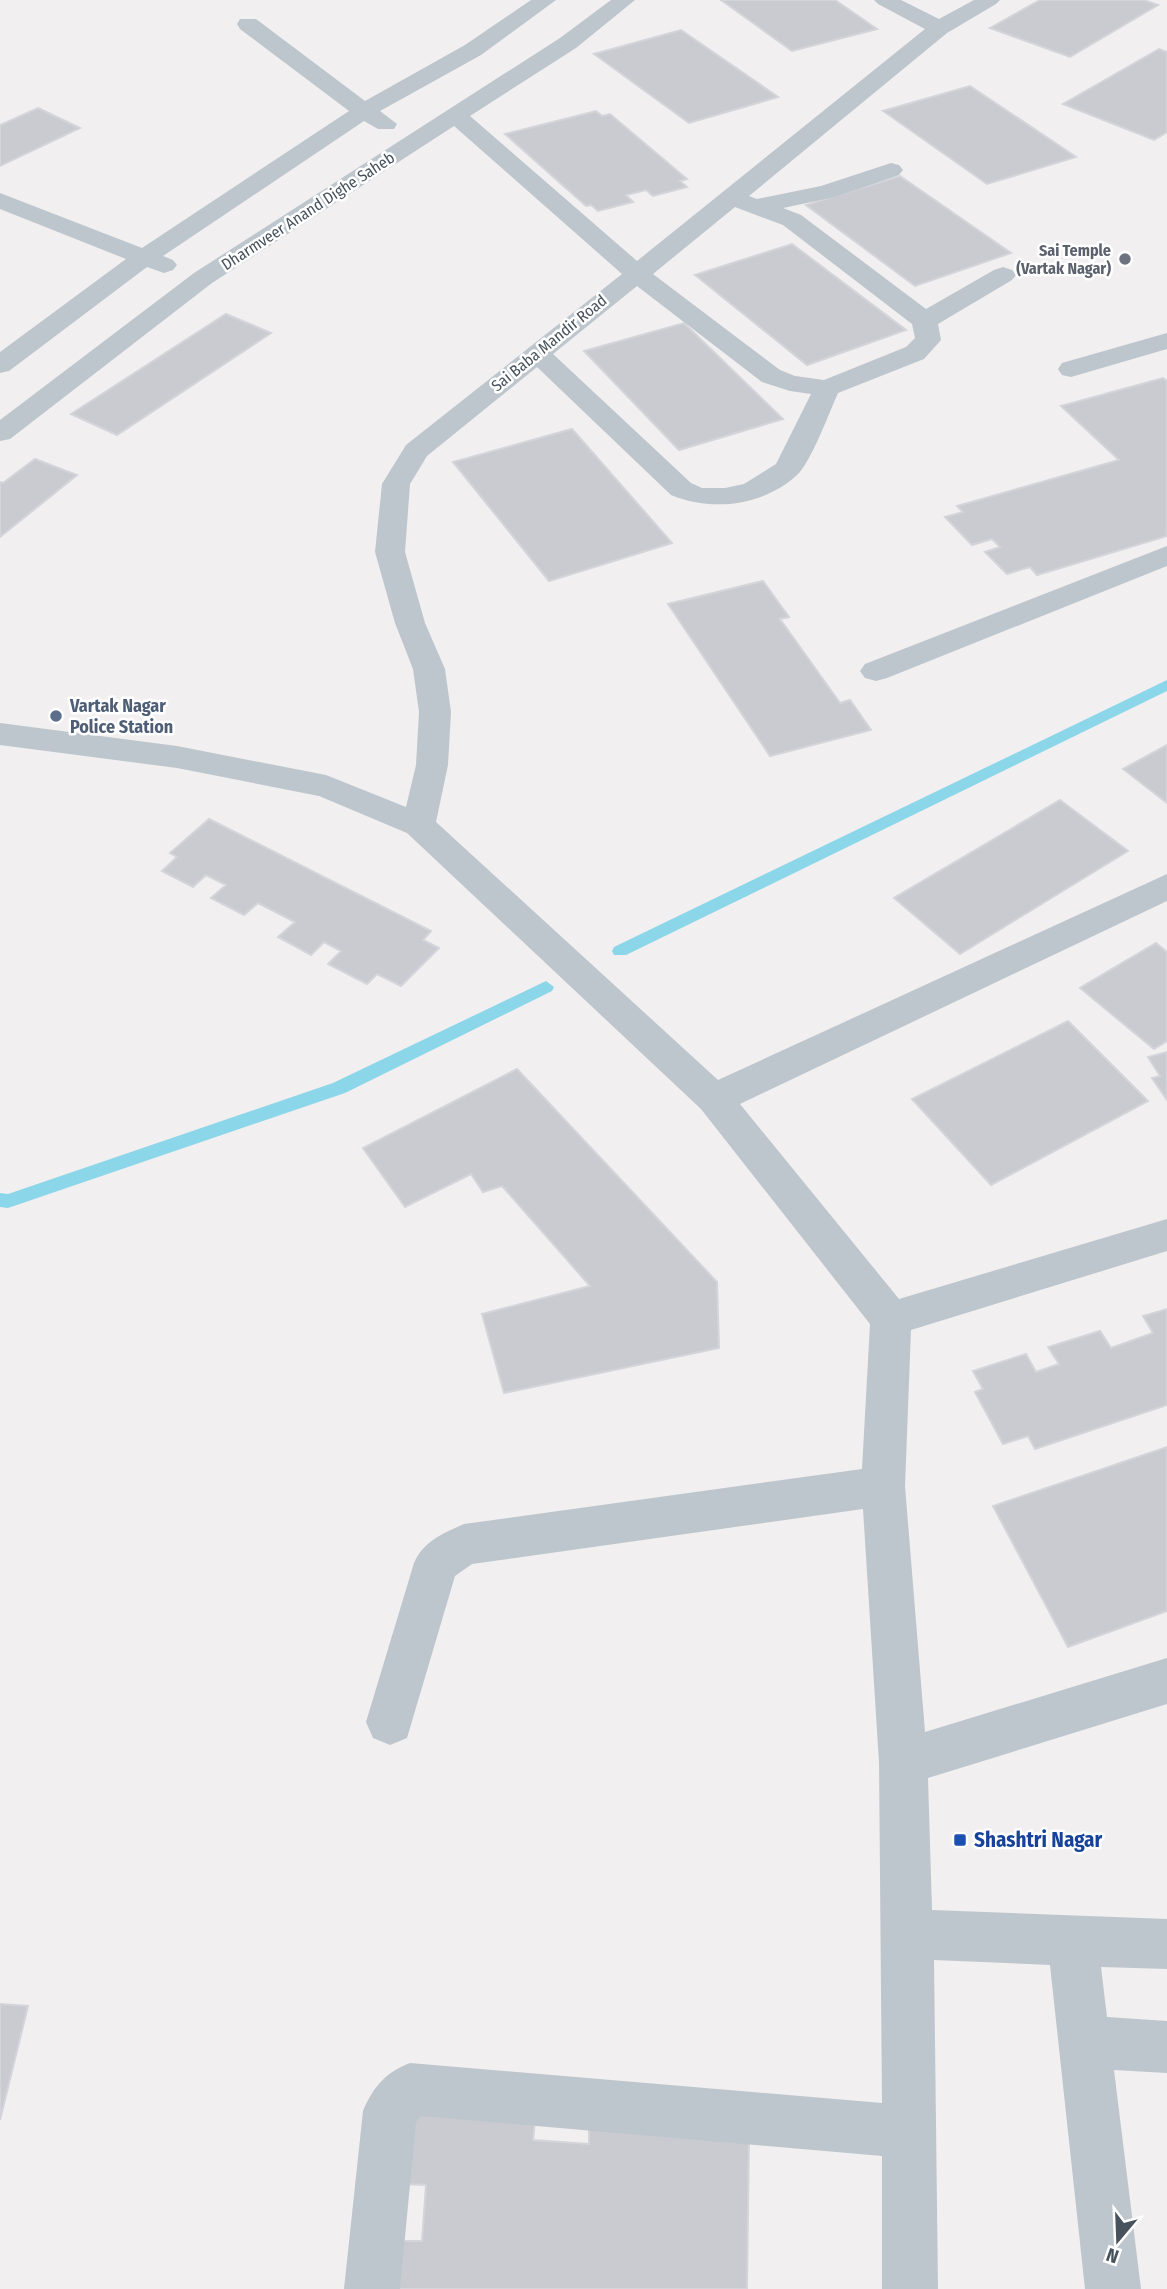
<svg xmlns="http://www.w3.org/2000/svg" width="1167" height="2289" font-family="'Fira Sans Condensed',sans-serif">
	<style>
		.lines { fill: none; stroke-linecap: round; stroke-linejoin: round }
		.stream { fill: #8cd6ea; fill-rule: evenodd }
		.building { fill: #c9cbd1; stroke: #d3d5da; stroke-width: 2 }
		.street { fill: #bdc6cd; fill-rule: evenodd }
		.worship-dot { fill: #6b7280; stroke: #fff; stroke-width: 2.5 }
		.service-dot { fill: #5c6f8a; stroke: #fff; stroke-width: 2.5 }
		.transit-dot { fill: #1a4fb4; stroke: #fff; stroke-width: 2.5 }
		.labels { text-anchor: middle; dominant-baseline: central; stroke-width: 5; stroke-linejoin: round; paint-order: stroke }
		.far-street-label { font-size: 16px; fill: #47525c; stroke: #fff }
		.far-worship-label { font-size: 16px; font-weight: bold; fill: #5b616d; stroke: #fff; text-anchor: end }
		.service-label { font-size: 18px; font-weight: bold; fill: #4e5e75; stroke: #fff; text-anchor: start }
		.near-transit-label { font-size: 21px; font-weight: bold; fill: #164399; stroke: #fff; text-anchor: start }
	</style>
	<rect width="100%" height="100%" fill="#f1efef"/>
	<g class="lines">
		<path class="stream" d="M1167 680V691L626 955H614L612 951 614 947Z
			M546 981 554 987 552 991 345 1093 8 1208 0 1207V1193L8 1194 333 1083Z"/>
	</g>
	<path class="building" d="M721 0H835L877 29 792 51Z
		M1040 0H1144L1158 5 1070 57 990 28Z
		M681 30 778 97 689 123 594 54Z
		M1159 49 1167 52V132L1154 140 1063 104Z
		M970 86 1076 157 987 184 883 111Z
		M38 108 80 128 0 166V125Z
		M596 111 602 116 610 114 687 179 680 181 687 187 653 196 646 190 626 195 633 202 598 211 591 205 586 206 505 134Z
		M900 176 1011 253 915 286 806 205Z
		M792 244 906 330 807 365 695 275Z
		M226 314 271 333 117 435 71 414Z
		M684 323 783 419 679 450 584 351Z
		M1163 378 1167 381V536L1037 575 1030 567 1007 574 985 552 1000 547 992 539 972 545 945 517 963 512 957 506 1119 460 1061 406Z
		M572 429 672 543 549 581 453 462Z
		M35 459 77 475 0 537V482L3 483Z
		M763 581 789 617 780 619 840 703 850 700 871 730 770 756 668 604Z
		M1167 745V803L1123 769Z
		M1060 800 1128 851 960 954 894 898Z
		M209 819 431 931 423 940 439 948 401 986 377 974 367 984 328 964 341 951 324 942 311 955 278 937 295 922 258 903 244 915 211 898 226 885 206 875 193 887 162 871 177 857 170 853Z
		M1156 943 1167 952V1041L1154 1049 1080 988Z
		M1068 1021 1148 1101 991 1185 912 1099Z
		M1167 1052V1100L1152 1078 1160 1076 1148 1057Z
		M517 1069 717 1282 719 1348 504 1393 482 1314 590 1286 502 1186 483 1192 471 1174 405 1207 363 1148Z
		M1167 1309V1405L1035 1449 1028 1436 1003 1444 975 1392 983 1389 973 1371 1026 1354 1036 1372 1059 1364 1048 1347 1100 1331 1111 1348 1153 1333 1143 1316Z
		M1167 1447V1611L1068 1647 993 1506Z
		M0 2004 28 2006 0 2120Z
		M411 2113 535 2120 533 2140 589 2144V2123L749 2132 747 2289H395L400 2241H422L426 2185 404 2184Z"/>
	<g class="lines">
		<path class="street" d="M531 0H556L481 55 380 111 397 124 394 129H378L364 121 163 256 173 260 177 265 173 270 164 273 147 267 9 371 0 373V352L126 259 0 209V193L142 248 349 111 240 29 237 24 240 19H256L365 101 465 45Z
			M611 0H635L576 48 470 116 637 261 925 29 878 4 874 0H901L939 19 974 0H1000L996 4 947 33 749 196 757 199 821 186 891 163 899 165 903 170 899 175 835 197 783 208 801 215 926 309 994 270 1003 267 1012 270 1016 275 1012 280 938 324 941 340 924 359 838 393C830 411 810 464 797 475 763 506 712 512 671 495L537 367 427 456 410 484 405 552 425 623 445 669 451 712 448 765 436 822 718 1080 1167 874V901L740 1104 899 1299 1167 1219V1251L911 1330 905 1486 925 1732 1167 1658V1704L928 1778 932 1910 1167 1919V1969L1101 1967 1107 2017 1167 2021V2073L1114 2070 1141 2289H1085L1050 1965 934 1960 938 2289H882V2156L421 2116 416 2122 400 2289H344L363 2111C373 2087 386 2072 410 2063L882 2103 879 1762 863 1509 472 1564 455 1576 407 1738 390 1745 373 1738 366 1722 414 1563C423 1542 443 1533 464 1524L862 1469 870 1324 701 1109 407 833 319 796 177 768 0 745V723L177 746 326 775 406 807 416 765 419 712 413 669 395 623 375 552 382 484 406 445 622 274 454 126 212 283 10 439 0 441V420L194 273 560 38ZM735 207 783 225 912 324 915 338 906 347 824 380 795 376 780 370 653 274ZM637 286 762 382 790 391 811 394 776 464 744 484 725 488H702L691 483 553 354Z
			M1167 333V349L1071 377 1062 375 1058 369 1062 363Z
			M1167 546V566L887 678 876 681 865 678 860 671 865 664Z"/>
	</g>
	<circle class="worship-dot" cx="1125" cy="259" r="7"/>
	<circle class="service-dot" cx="56" cy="716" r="7"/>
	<rect class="transit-dot" x="953" y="1833" width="14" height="14" rx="3.5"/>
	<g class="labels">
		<g class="far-street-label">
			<text transform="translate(308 211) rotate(-33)">Dharmveer Anand Dighe Saheb</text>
			<text transform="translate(549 343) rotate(-39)">Sai Baba Mandir Road</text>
		</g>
		<g class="far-worship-label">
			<text x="1111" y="250">Sai Temple<tspan x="1111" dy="18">(Vartak Nagar)</tspan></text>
		</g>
		<g class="service-label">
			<text x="70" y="706">Vartak Nagar<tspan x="70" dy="21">Police Station</tspan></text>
		</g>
		<g class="near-transit-label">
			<text x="974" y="1840">Shashtri Nagar</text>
		</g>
	</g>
	<g transform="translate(1118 2240) rotate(199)" stroke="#ffffff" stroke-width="5" paint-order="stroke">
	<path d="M0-5L12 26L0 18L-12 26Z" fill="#47525c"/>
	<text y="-10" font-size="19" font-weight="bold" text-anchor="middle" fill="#47525c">N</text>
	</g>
</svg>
